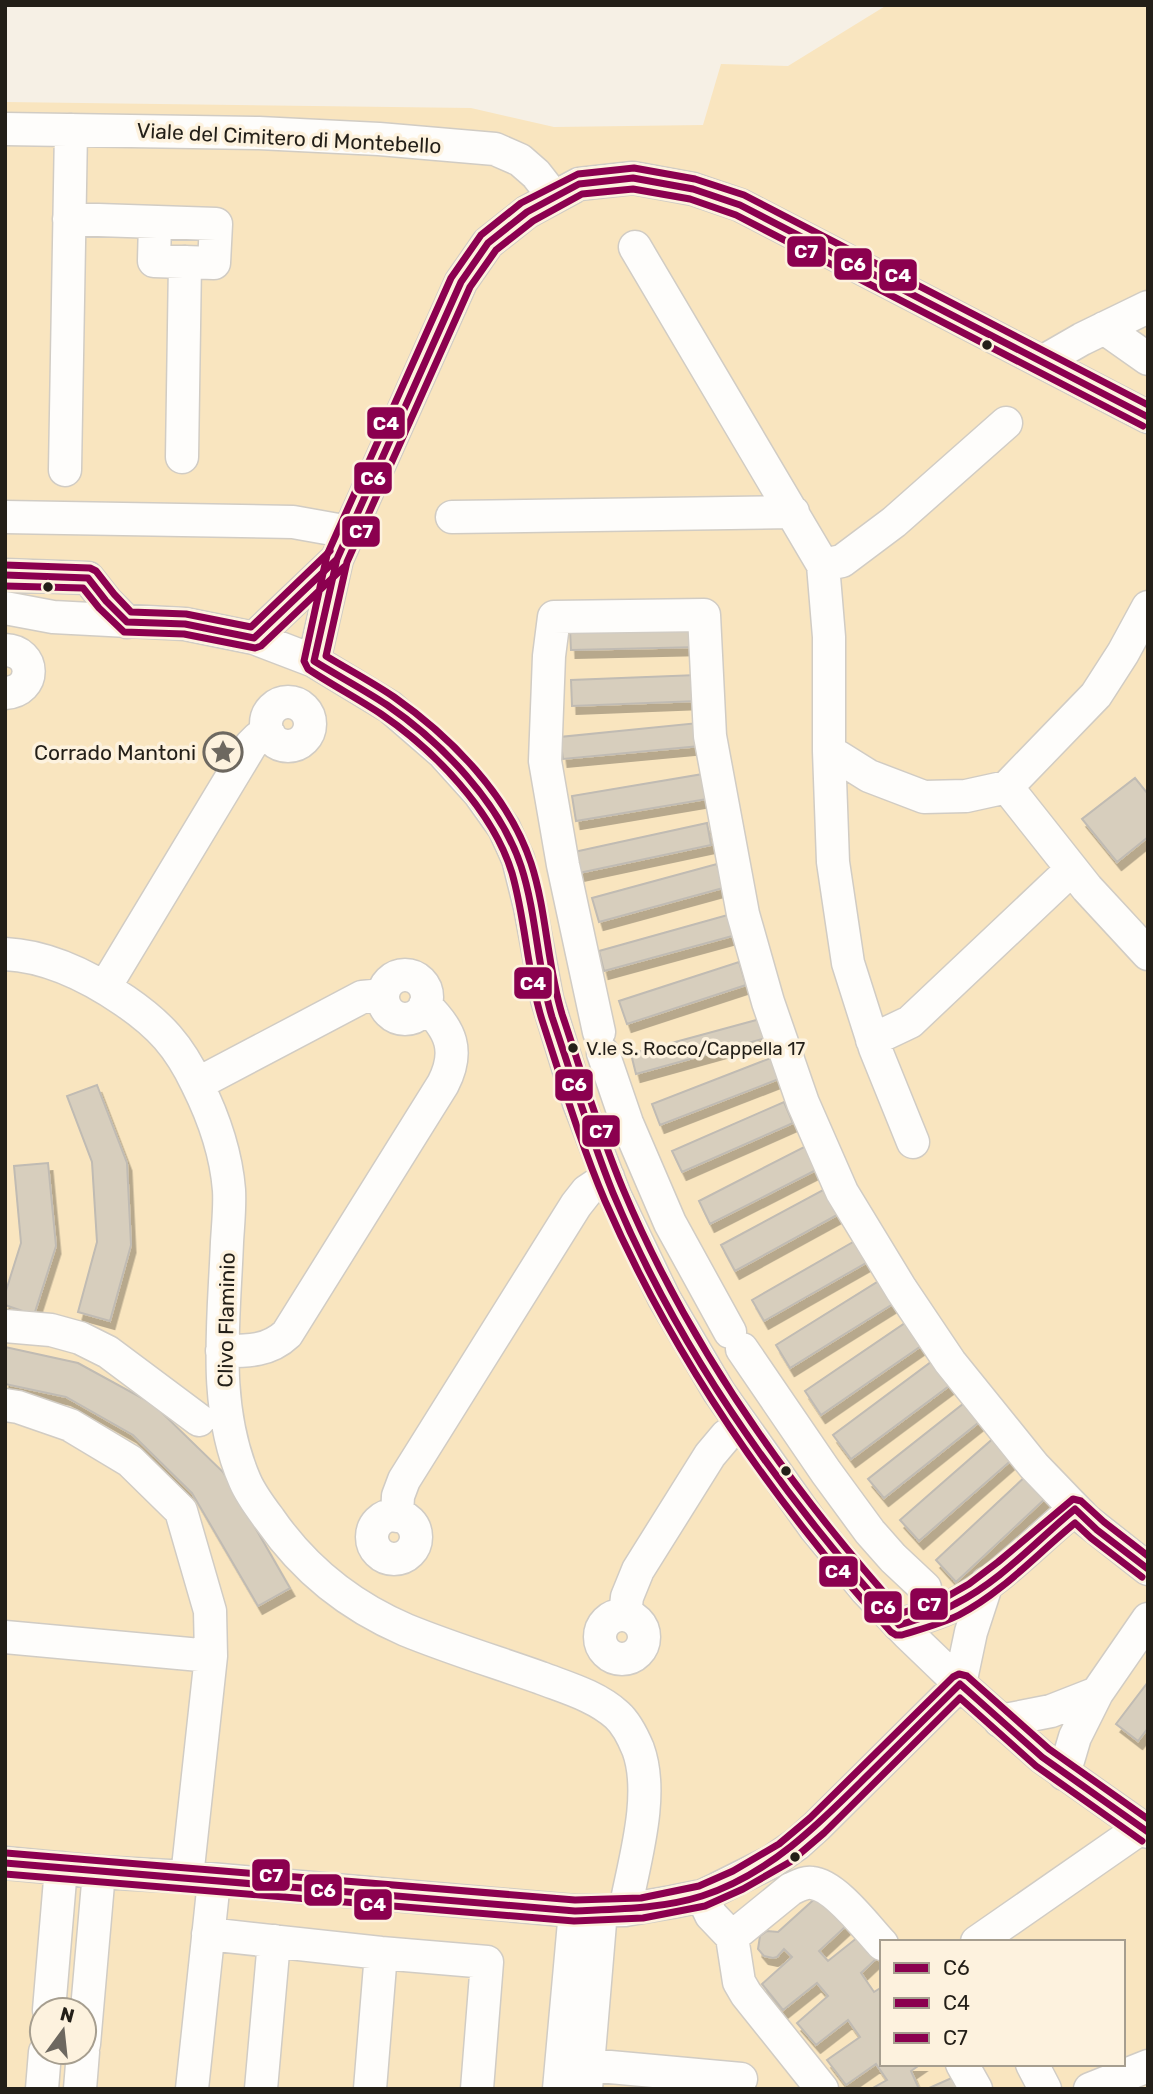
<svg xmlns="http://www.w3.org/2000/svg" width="1153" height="2094" font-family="Rubik,sans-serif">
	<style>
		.green { fill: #f9e5bf; fill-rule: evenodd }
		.building { fill: #d7cebd; stroke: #c0bbb3; stroke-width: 2; filter: url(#shadow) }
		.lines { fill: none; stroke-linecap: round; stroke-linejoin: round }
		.minor-casing { stroke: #d1ccc4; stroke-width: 35 }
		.minor { stroke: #fefdfb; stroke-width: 32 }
		.bus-1-casing { stroke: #fdf2de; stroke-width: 12 }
		.bus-2-casing { stroke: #fdf2de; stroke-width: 12 }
		.bus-3-casing { stroke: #fdf2de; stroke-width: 12 }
		.bus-1 { stroke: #8b004f; stroke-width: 7 }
		.bus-2 { stroke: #8b004f; stroke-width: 7 }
		.bus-3 { stroke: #8b004f; stroke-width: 7 }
		.bus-dot { fill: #231f18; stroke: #fdf2de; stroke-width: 2.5 }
		.labels { text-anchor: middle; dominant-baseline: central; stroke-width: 7; stroke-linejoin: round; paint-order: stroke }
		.bus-label { font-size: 19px; fill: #231f18; stroke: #fdf2de; text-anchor: start }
		.street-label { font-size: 21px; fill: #231f18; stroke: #fdf2de }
		.poi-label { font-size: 21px; fill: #231f18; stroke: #fdf2de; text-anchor: end }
		.line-badge { stroke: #fdf2de; stroke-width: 2.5 }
		.badge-label { font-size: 19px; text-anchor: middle; font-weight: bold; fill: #fff }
	</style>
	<defs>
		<filter id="shadow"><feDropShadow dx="4.5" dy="8" stdDeviation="0" flood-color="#0004"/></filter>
	</defs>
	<rect width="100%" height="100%" fill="#f6f0e5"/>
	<path class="green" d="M887 5H1148V2089H5V102L471 108 554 127 703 125 721 64 788 66ZM882 1942H1123V2064H882ZM42 2010H84V2052H42Z"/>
	<path class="building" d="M700 626 701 647 571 650 570 629Z
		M697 675 698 701 572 706 571 680Z
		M698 723 700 746 563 759 560 737Z
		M703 774 707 799 576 821 572 796Z
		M1135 778 1148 794V837L1117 862 1082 819Z
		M707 823 711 845 579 873 574 852Z
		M717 864 723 888 599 922 592 898Z
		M742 911 747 932 604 971 599 951Z
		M739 962 746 985 627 1024 619 1001Z
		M760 1019 766 1038 636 1074 631 1054Z
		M776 1056 784 1077 660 1125 652 1104Z
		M97 1085 127 1163 131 1245 110 1321 78 1312 97 1242 92 1162 67 1096Z
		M784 1102 793 1123 682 1172 672 1151Z
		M806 1146 818 1169 710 1224 699 1201Z
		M48 1163 56 1246 34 1315 5 1305V1294L21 1243 14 1166Z
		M823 1190 837 1215 735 1271 721 1245Z
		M860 1238 873 1259 764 1321 752 1300Z
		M882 1279 896 1302 790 1368 776 1345Z
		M908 1321 924 1344 821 1415 805 1391Z
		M5 1347 78 1363 153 1404 223 1472 290 1588 258 1606 192 1493 133 1435 66 1397 5 1384Z
		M935 1359 953 1383 851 1459 833 1435Z
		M968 1400 983 1419 884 1498 868 1479Z
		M996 1436 1015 1457 919 1541 900 1520Z
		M1029 1473 1049 1495 956 1582 936 1560Z
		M1148 1682V1728L1138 1741 1116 1724Z
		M819 1895 846 1926 819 1951 828 1961 858 1937 877 1958 861 1973 874 1992 882 1987V2064H921L911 2071 919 2089H871L887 2080 876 2064 846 2085 827 2060 860 2037 848 2020 816 2045 797 2023 828 1996 817 1983 783 2010 762 1984 792 1957 784 1949 777 1957 773 1958 764 1956 758 1949 760 1936 767 1931 778 1932Z
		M956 2076 962 2089H927Z"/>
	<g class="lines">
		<g class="minor-casing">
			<path id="minor" d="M5 129 259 133 379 139 495 149 520 160 536 174 554 197
				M69 219 216 224 214 263 154 261 155 222
				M635 247 823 565 829 637V751L833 862 848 963 875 1048 913 1142
				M1104 328 1148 359
				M1042 362 1082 339 1148 307
				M182 457 185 262
				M65 470 71 130
				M5 517 293 522 349 532
				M452 517 793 512
				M823 565 842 561 894 522 1006 423
				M5 575 88 578 106 601 127 622
				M1148 607 1123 653 1096 695 1007 787 1087 888 1148 954
				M5 608 53 617 185 624 254 638 314 661 390 707 443 753 479 793 504 828 518 859 530 907 547 999 579 1103 615 1196 664 1298 719 1392 815 1528 866 1590 908 1634 960 1684 1042 1757 1148 1832
				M254 638 337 559
				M5 650C36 651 37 691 5 693
				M314 661 337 559 461 282 488 243 527 212 579 184 633 178 693 189 740 205 1148 417
				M266 724a22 22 0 1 1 44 0a22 22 0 1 1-44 0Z
				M829 751 869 776 924 797 966 796 1007 787
				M5 954C48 956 90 977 125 1001 160 1025 179 1046 197 1084 214 1118 226 1152 229 1190 230 1207 228 1225 227 1242 224 1323 212 1405 245 1481 251 1495 261 1508 270 1520 304 1569 350 1606 406 1630 450 1648 496 1662 541 1678 567 1688 596 1696 617 1715 627 1724 633 1737 638 1749 655 1795 634 1862 625 1910
				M383 997a22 22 0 1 1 44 0a22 22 0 1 1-44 0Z
				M105 987 251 745 258 738 269 734
				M599 1032 563 865 545 761 549 656 554 617 704 615 710 736 743 914 768 1002 803 1103 842 1192 901 1289 950 1362 1034 1466 1086 1520 1148 1569
				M872 1040 910 1022 1072 869
				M603 1053 627 1123 670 1223 730 1332
				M197 1084 362 997 383 995
				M5 1326 51 1330 80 1338 108 1352 199 1420
				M742 1349 826 1472 870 1532 893 1558 925 1588
				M222 1351C246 1351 268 1352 287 1334L443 1084C460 1051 451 1030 425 1005
				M5 1405 18 1407 70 1425 130 1461 181 1511 210 1611 211 1656 187 1877
				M372 1537a22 22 0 1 1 44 0a22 22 0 1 1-44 0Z
				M397 1516 398 1496 404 1480 576 1205 587 1191 608 1177
				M625 1615 627 1597 638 1570 710 1455 726 1436 741 1425
				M600 1637a22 22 0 1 1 44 0a22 22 0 1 1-44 0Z
				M899 1625C920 1618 941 1613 960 1602 1001 1579 1038 1539 1075 1509
				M5 1637 211 1656
				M1000 1721 1051 1711 1097 1693
				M1064 1774 1075 1737 1097 1693 1148 1619
				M5 1863 99 1872 187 1877 575 1911 625 1910 672 1902 702 1896 717 1889 771 1862 797 1844 817 1826 960 1684 971 1632 987 1583
				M702 1896 711 1915 732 1937 739 1982 746 1994 822 2089
				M208 1934 381 1953 487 1962 477 2089
				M732 1937 791 1889C798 1886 804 1882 812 1883 835 1885 866 1927 882 1944
				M977 1942 1141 1828
				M49 2010 61 1868
				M84 2044 99 1872
				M962 2064 976 2089
				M1032 2064 1045 2089
				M588 2065 741 2079
				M42 2089 45 2052
				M80 2089 83 2052
				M192 2089 214 1881
				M261 2089 274 1941
				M370 2089 381 1953
				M559 2089 575 1911
				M586 2089 601 1911
				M1090 2089 1148 2066"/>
		</g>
		<use href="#minor" class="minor"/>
		<g class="bus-1-casing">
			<path id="bus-1" d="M1148 417 740 205 693 189 633 178 579 184 527 212 488 243 461 282 337 559 314 661C338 676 363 689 387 705 441 742 500 803 521 866 537 915 537 968 552 1017 572 1076 590 1136 613 1193 680 1354 783 1497 899 1625 918 1619 938 1614 955 1604 1001 1581 1036 1541 1075 1509L1097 1530 1148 1569
				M5 575 88 578 106 601 127 622 185 624 254 638 337 559
				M5 1863 575 1911C617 1909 661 1909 702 1896 770 1874 820 1823 869 1774 899 1744 930 1714 960 1684L1042 1757 1148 1832"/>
		</g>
		<g class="bus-2-casing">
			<path id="bus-2" d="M5 586 83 588 99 608 124 632 184 634 255 648 261 646 344 567
				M1142 1577 1091 1538 1075 1523C1037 1554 1003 1592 959 1615 941 1624 921 1629 902 1635H896L891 1632C774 1503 675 1361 605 1201 580 1142 562 1081 542 1020 527 973 526 922 512 873 493 811 434 750 381 714 357 698 332 685 308 669L304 661 327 555 451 278 481 235 521 203 578 174 634 168 695 179 744 195 1148 405
				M5 1874 574 1921 643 1918 705 1906 743 1889 790 1862 824 1833 960 1698 1036 1766 1142 1841"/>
		</g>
		<g class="bus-3-casing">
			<path id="bus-3" d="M1143 426 736 215 690 199 633 189 582 194 533 221 496 250 470 287 347 562 326 656C349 670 372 682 394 697 451 737 509 796 531 863 547 912 547 965 562 1014 582 1073 599 1132 623 1189 689 1347 789 1487 902 1613L941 1600 969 1584 998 1562 1073 1499 1081 1501 1104 1522 1148 1556
				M5 565 90 568 96 571 114 594 131 612 186 614 251 627 330 551
				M6 1853 575 1900 641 1898 699 1886 733 1871 779 1844 810 1818 953 1677 959 1674 967 1676 1049 1749 1148 1819"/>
		</g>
		<use href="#bus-1" class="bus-1"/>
		<use href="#bus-2" class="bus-2"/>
		<use href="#bus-3" class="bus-3"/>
	</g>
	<defs>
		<g id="sight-ring" transform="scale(2.0125)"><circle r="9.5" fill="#fdf2de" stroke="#6d6860" stroke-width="1.5"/><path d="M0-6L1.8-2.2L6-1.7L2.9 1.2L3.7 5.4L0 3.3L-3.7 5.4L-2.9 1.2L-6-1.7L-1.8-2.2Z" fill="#6d6860"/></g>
	</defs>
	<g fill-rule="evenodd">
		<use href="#sight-ring" x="223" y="752"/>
	</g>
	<g class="bus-dot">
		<circle cx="987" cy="345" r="6"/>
		<circle cx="48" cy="587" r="6"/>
		<circle cx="573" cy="1048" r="6"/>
		<circle cx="786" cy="1471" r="6"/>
		<circle cx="795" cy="1857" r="6"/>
	</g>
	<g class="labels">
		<g class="bus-label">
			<text x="586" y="1048">V.le S. Rocco/Cappella 17</text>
		</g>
		<g class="street-label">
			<text transform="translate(289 138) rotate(3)">Viale del Cimitero di Montebello</text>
			<text transform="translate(226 1320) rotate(-89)">Clivo Flaminio</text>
		</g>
		<g class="poi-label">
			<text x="196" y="752">Corrado Mantoni</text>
		</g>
	</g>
	<g class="line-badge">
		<rect x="786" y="235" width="41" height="33" rx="7" fill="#8b004f"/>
		<rect x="833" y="247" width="40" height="34" rx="7" fill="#8b004f"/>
		<rect x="878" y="258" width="40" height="34" rx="7" fill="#8b004f"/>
		<rect x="366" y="406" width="40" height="34" rx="7" fill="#8b004f"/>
		<rect x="353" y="461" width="40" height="34" rx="7" fill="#8b004f"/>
		<rect x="341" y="515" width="40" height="33" rx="7" fill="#8b004f"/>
		<rect x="513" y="966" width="40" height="34" rx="7" fill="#8b004f"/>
		<rect x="554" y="1068" width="40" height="34" rx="7" fill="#8b004f"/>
		<rect x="581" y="1114" width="40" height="34" rx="7" fill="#8b004f"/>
		<rect x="818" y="1555" width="41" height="33" rx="7" fill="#8b004f"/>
		<rect x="909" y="1587" width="40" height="34" rx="7" fill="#8b004f"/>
		<rect x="863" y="1590" width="40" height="34" rx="7" fill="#8b004f"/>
		<rect x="251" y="1858" width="40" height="34" rx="7" fill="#8b004f"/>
		<rect x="303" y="1873" width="40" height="34" rx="7" fill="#8b004f"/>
		<rect x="353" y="1888" width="40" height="33" rx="7" fill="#8b004f"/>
	</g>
	<g class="badge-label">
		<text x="806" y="258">C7</text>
		<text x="853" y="271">C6</text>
		<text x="898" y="282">C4</text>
		<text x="386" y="430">C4</text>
		<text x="373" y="485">C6</text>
		<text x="361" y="538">C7</text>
		<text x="533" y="990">C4</text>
		<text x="574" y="1091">C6</text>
		<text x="601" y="1138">C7</text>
		<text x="838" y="1578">C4</text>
		<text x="929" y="1611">C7</text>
		<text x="883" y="1614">C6</text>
		<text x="271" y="1882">C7</text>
		<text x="323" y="1897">C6</text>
		<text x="373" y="1911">C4</text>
	</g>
	<rect width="1153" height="2094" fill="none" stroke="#231f18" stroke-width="14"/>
	<rect x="880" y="1940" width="245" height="126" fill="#fdf2de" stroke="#a69e8f" stroke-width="2"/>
	<rect x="894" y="1963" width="35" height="10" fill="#8b004f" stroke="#a69e8f" stroke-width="2"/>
	<text x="943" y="1975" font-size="21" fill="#231f18">C6</text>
	<rect x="894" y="1998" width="35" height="10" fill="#8b004f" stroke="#a69e8f" stroke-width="2"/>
	<text x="943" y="2010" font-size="21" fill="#231f18">C4</text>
	<rect x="894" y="2033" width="35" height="10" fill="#8b004f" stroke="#a69e8f" stroke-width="2"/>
	<text x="943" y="2045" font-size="21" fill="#231f18">C7</text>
	<g transform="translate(63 2031) rotate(15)"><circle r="33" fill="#fdf2de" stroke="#a69e8f" stroke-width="2"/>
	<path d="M0-5L12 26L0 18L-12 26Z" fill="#6d6860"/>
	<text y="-10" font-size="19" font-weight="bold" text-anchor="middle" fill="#231f18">N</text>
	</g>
</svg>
